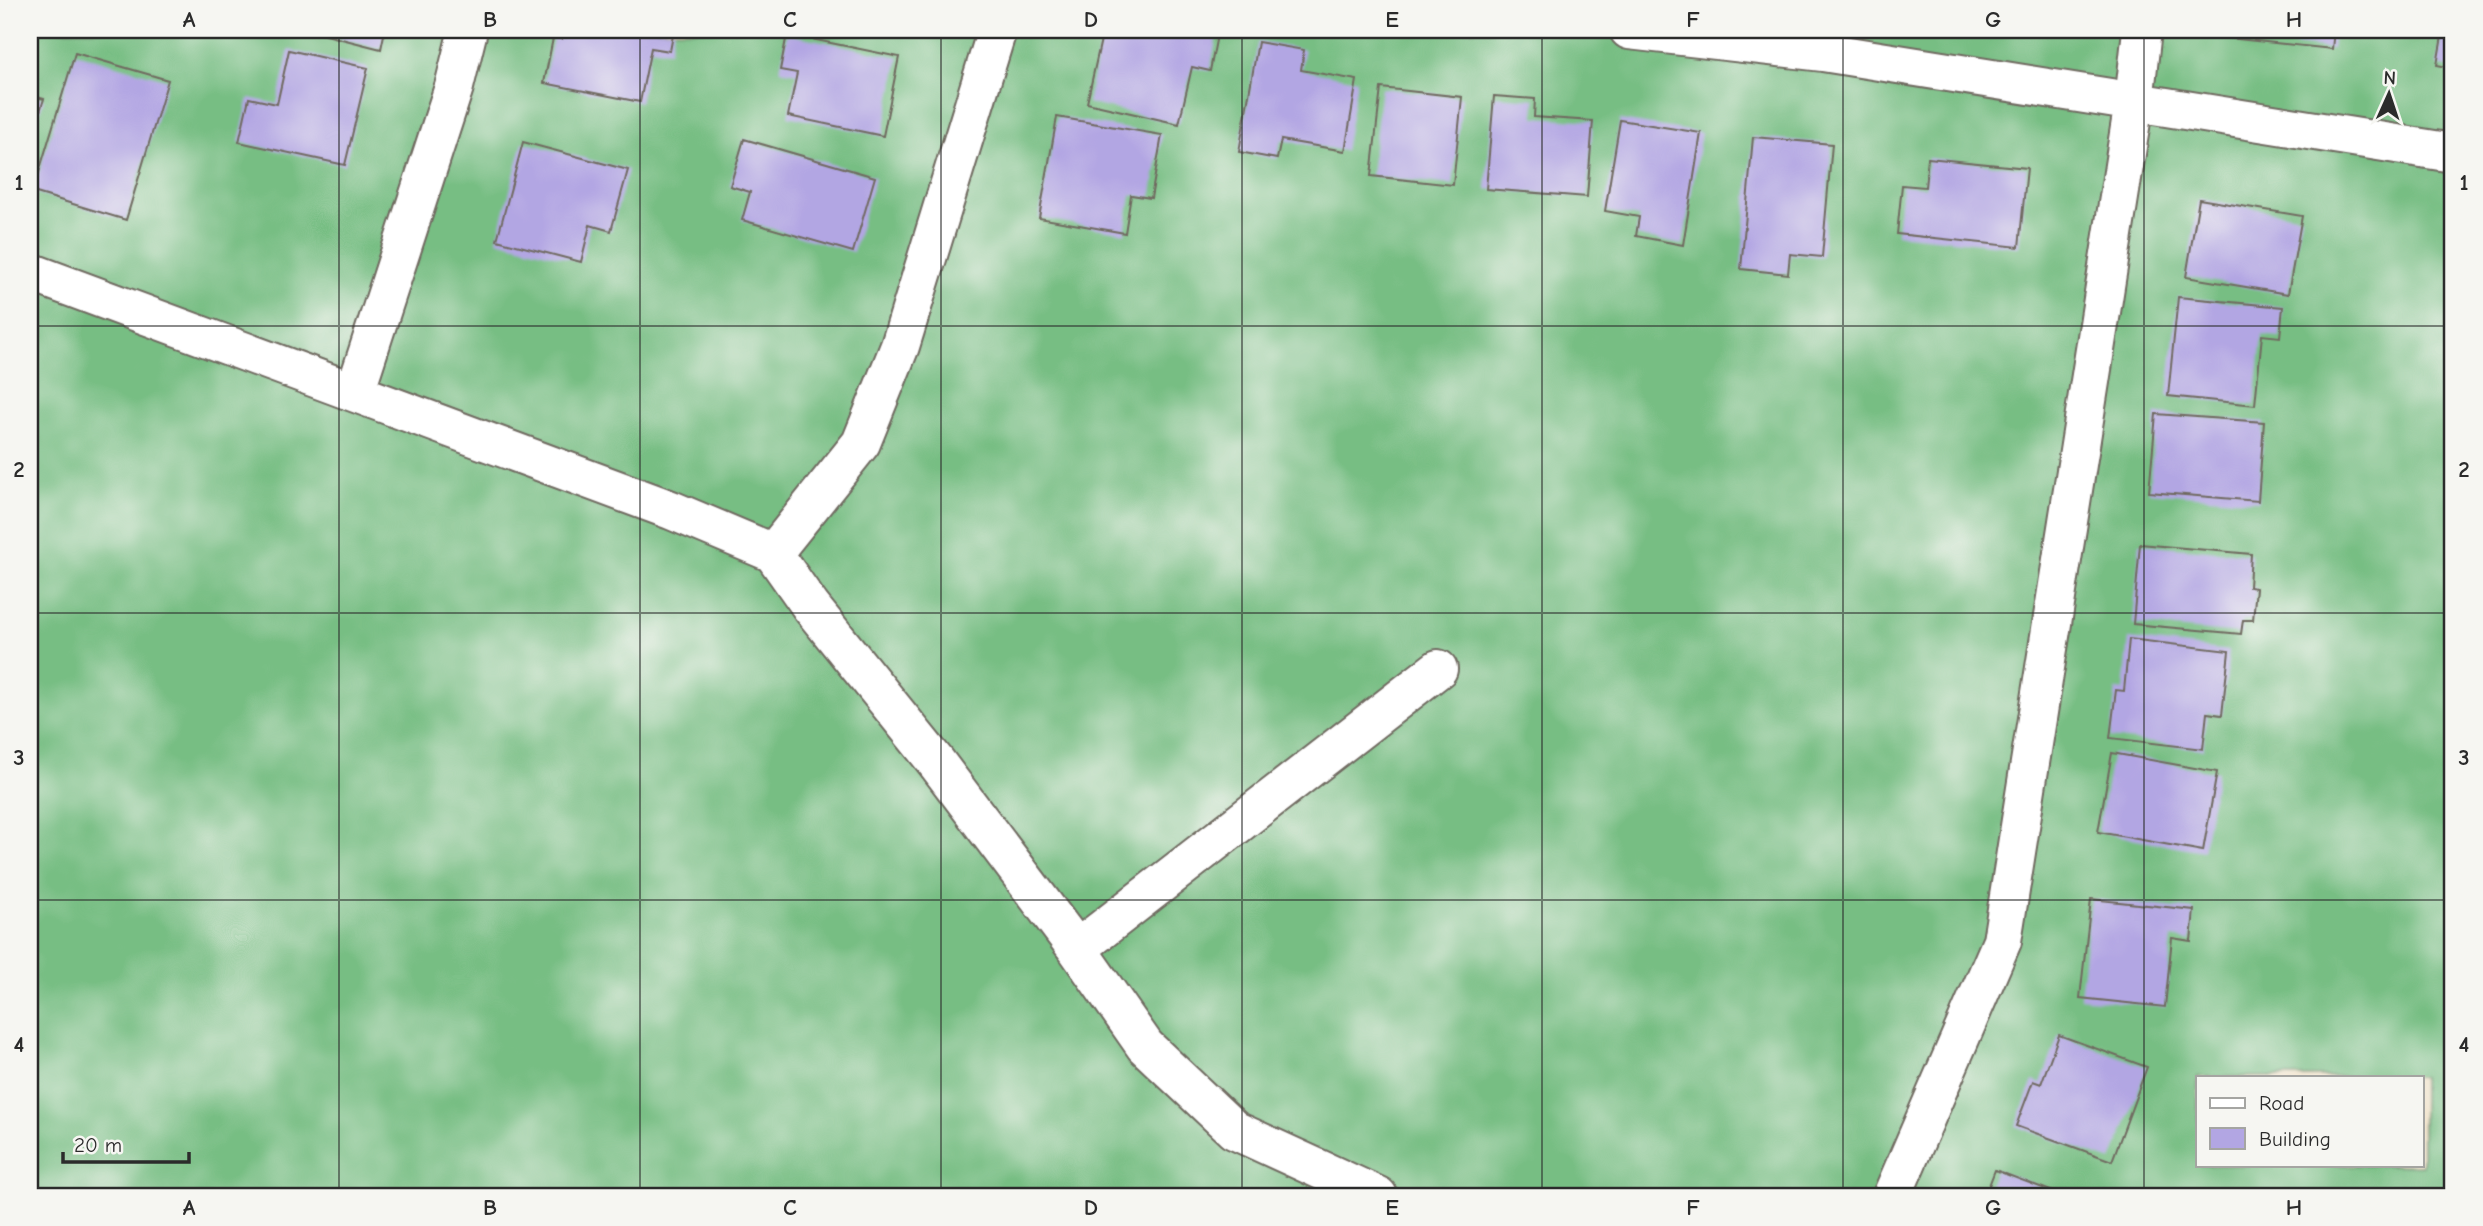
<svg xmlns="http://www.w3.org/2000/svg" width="2483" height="1226" font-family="'Comic Neue',sans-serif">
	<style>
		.forest { fill: #77be83; stroke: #517457; stroke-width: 2; fill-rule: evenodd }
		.building { fill: #b2a6e3 }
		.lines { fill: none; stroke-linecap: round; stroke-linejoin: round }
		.minor-casing { stroke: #706a61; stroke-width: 42 }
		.minor { stroke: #fff; stroke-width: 38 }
		.grid { fill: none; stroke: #2b2b2b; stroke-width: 2; stroke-opacity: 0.55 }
		.neatline { fill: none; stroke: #2b2b2b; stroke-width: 2.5 }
		.grid-label { font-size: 23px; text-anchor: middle; font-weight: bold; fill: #2b2b2b }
	</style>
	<rect width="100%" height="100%" fill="#f6f6f2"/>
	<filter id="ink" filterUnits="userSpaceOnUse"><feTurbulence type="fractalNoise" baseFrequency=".0143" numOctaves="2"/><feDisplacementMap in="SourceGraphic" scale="14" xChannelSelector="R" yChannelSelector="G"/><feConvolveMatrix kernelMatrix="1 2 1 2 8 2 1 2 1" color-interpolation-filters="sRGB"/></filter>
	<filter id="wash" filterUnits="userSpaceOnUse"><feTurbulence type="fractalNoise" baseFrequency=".00686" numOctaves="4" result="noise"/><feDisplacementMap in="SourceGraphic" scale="28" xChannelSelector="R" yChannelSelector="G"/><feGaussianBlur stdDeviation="1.57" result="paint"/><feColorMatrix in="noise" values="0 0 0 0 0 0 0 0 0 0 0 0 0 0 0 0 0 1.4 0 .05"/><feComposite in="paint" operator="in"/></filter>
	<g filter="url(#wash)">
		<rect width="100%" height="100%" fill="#f1e0c4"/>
		<path class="forest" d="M30 30H2453V1196H30ZM2198 1077H2422V1165H2198Z"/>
		<g id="blocks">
			<path class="building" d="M306 30H385L381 49Z
				M564 30H674L670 51 651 48 640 102 544 83 553 38 562 39Z
				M885 30H911L909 37Z
				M1103 30H1218L1210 71 1192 67 1179 124 1087 103Z
				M2211 30H2334L2332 49 2210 36Z
				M2443 30H2453V68L2437 65Z
				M787 34 899 57 883 136 788 116 797 73 780 70Z
				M1258 42 1304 50 1301 70 1357 80 1345 151 1281 140 1277 159 1239 152Z
				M289 50 368 68 345 165 239 142 249 98 277 104Z
				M75 53 168 80 126 220 33 192Z
				M1381 88 1462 97 1453 185 1371 176Z
				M30 95 44 99 30 141Z
				M1494 96 1535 99 1534 117 1593 121 1587 197 1486 189Z
				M1057 117 1162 135 1151 198 1131 195 1125 233 1039 218Z
				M1620 120 1701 133 1683 245 1636 236 1639 217 1605 211Z
				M1753 137 1832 144 1822 257 1790 254 1788 274 1741 269Z
				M744 139 875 177 853 252 742 220 750 192 730 186Z
				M523 142 628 170 611 231 590 225 581 262 497 240Z
				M1928 158 2027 168 2019 247 1897 234 1902 185 1925 187Z
				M2199 199 2302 216 2288 294 2186 277Z
				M2178 297 2283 307 2280 337 2262 335 2255 405 2168 396Z
				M2156 414 2264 422 2258 501 2149 492Z
				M2140 544 2251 554 2249 587 2256 588 2253 620H2243L2241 634 2133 624Z
				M2129 639 2229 651 2222 715 2207 713 2203 749 2110 738 2116 690 2124 691Z
				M2112 753 2217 772 2203 851 2098 832Z
				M2091 899 2194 910 2191 941 2172 938 2165 1007 2080 998Z
				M2059 1035 2147 1067 2112 1161 2016 1126 2033 1081 2041 1084Z
				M1995 1170 2064 1196H1985Z"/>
		</g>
	</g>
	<g filter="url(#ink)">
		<use href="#blocks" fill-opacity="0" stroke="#706a61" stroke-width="2"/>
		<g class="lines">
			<g class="minor-casing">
				<path id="minor" d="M1629 30 1823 52 2453 153
					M30 272 671 510 773 553 811 607 936 762 1077 949 1145 1046 1234 1130 1378 1196
					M355 392 454 87 468 30
					M773 553 861 443 900 346 997 30
					M1077 949 1438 669
					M1892 1196 2002 941 2134 102 2142 30"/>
			</g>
			<use href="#minor" class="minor"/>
		</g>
	</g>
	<path class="grid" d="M339 30V1196M640 30V1196M941 30V1196M1242 30V1196M1542 30V1196M1843 30V1196M2144 30V1196M30 326H2453M30 613H2453M30 900H2453"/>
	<rect width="2483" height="1226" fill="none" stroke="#f6f6f2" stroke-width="77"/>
	<rect x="2196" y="1076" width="228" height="91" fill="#f6f6f2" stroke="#a5a5a2" stroke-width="2"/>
	<rect x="2210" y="1098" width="35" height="10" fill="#ffffff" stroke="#a5a5a2" stroke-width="2"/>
	<text x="2259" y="1110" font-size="21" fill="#2b2b2b">Road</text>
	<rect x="2210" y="1128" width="35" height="21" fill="#b2a6e3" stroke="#a5a5a2" stroke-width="2"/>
	<text x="2259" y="1146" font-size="21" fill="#2b2b2b">Building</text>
	<g transform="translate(2389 94) rotate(3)" stroke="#f6f6f2" stroke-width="5" paint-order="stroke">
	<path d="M0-5L12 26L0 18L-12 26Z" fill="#2b2b2b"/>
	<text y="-10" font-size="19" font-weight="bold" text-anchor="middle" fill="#2b2b2b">N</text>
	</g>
	<path d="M63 1152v10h126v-10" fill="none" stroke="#2b2b2b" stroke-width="3.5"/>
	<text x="74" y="1152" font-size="21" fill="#2b2b2b" stroke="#f6f6f2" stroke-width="5" paint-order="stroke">20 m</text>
	<rect x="38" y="38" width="2406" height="1150" class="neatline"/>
	<g class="grid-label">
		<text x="189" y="27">A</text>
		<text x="490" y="27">B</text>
		<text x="790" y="27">C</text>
		<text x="1091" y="27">D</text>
		<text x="1392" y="27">E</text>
		<text x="1693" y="27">F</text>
		<text x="1993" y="27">G</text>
		<text x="2294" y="27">H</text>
		<text x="19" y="190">1</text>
		<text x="2464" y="190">1</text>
		<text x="19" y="477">2</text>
		<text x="2464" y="477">2</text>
		<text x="19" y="765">3</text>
		<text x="2464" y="765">3</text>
		<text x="19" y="1052">4</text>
		<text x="2464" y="1052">4</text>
		<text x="189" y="1215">A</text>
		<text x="490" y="1215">B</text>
		<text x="790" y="1215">C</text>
		<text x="1091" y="1215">D</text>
		<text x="1392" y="1215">E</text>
		<text x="1693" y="1215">F</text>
		<text x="1993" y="1215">G</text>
		<text x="2294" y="1215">H</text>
	</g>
</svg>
